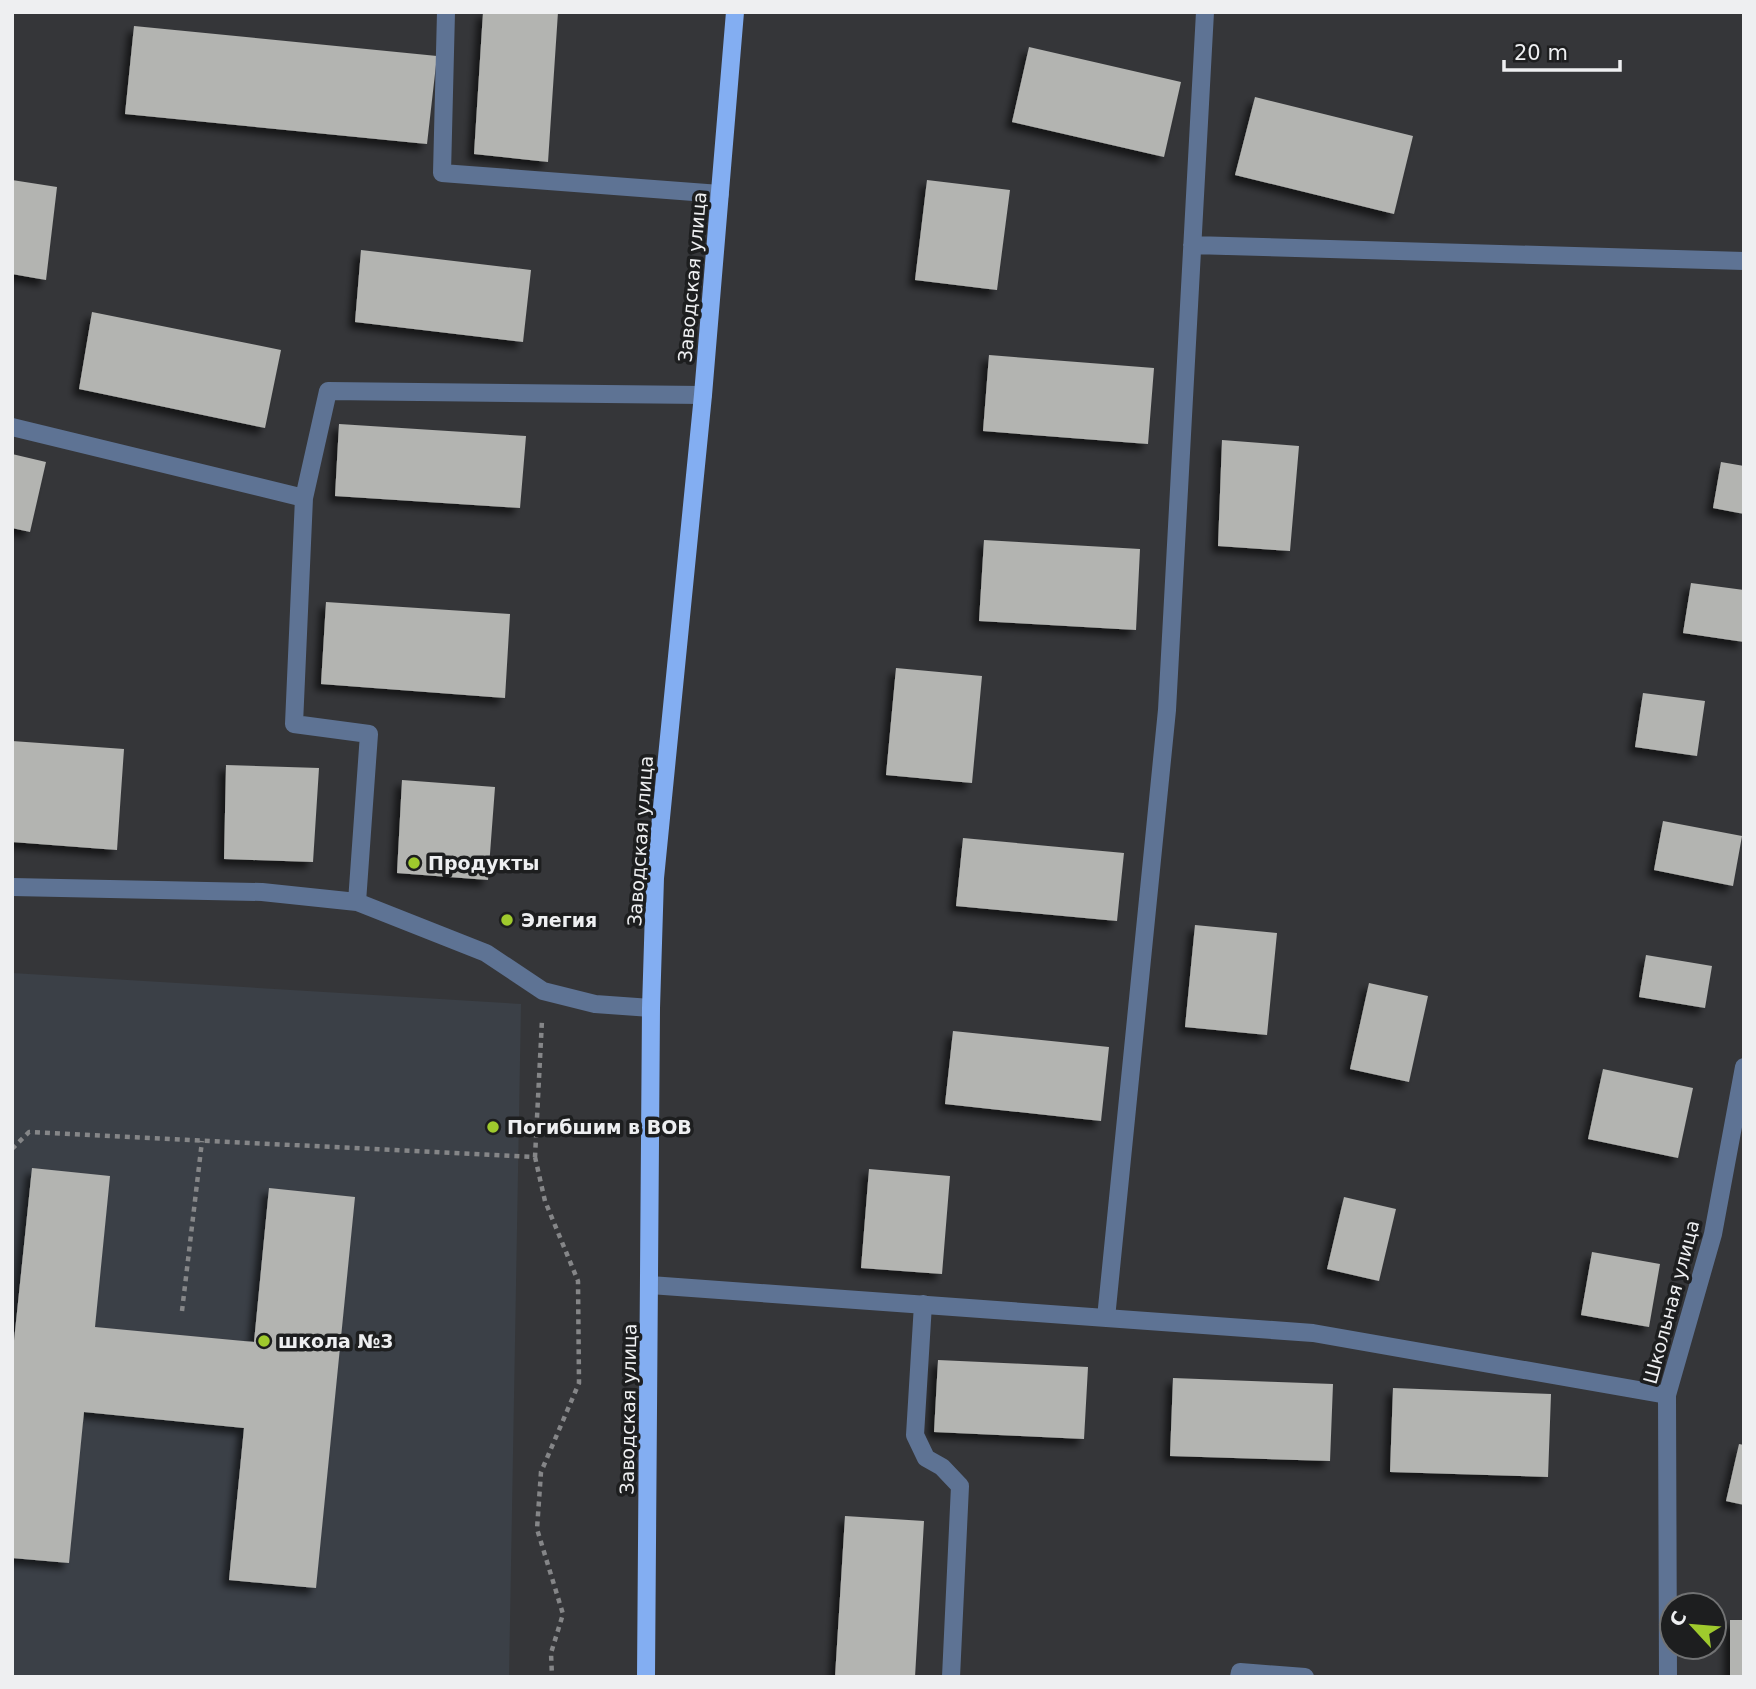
<svg xmlns="http://www.w3.org/2000/svg" width="1756" height="1689" font-family="'DejaVu Sans',sans-serif">
	<style>
		.built { fill: #3b4047 }
		.building { fill: #b3b4b1; filter: url(#shadow) }
		.lines { fill: none; stroke-linecap: round; stroke-linejoin: round }
		.path { stroke: #858688; stroke-width: 4.5; stroke-dasharray: 5 5; stroke-linecap: butt }
		.minor { stroke: #5e7394; stroke-width: 18 }
		.major { stroke: #83aef2; stroke-width: 18 }
		.poi-dot { fill: #9fca2d; stroke: #1d1e1f; stroke-width: 2.5 }
		.labels { text-anchor: middle; dominant-baseline: central; stroke-width: 7; stroke-linejoin: round; paint-order: stroke }
		.street-label { font-size: 19px; fill: #eeeff1; stroke: #1d1e1f }
		.poi-label { font-size: 19px; font-weight: bold; fill: #eeeff1; stroke: #1d1e1f; text-anchor: start }
	</style>
	<defs>
		<filter id="shadow"><feDropShadow dx="-6" dy="6" stdDeviation="3.5" flood-color="#0009"/></filter>
	</defs>
	<rect width="100%" height="100%" fill="#353639"/>
	<path class="built" d="M12 973 521 1004 509 1677H12Z"/>
	<path class="building" d="M483 12H558L548 162 474 154Z
		M134 26 437 56 427 144 125 114Z
		M1029 47 1181 82 1164 157 1012 122Z
		M1255 97 1413 136 1394 214 1235 175Z
		M12 180 57 187 46 280 12 274Z
		M927 180 1010 190 997 290 915 280Z
		M361 250 531 270 523 342 355 322Z
		M92 312 281 350 265 428 79 389Z
		M989 355 1154 368 1148 444 983 431Z
		M339 424 526 436 520 508 335 496Z
		M1222 440 1299 446 1290 551 1218 546Z
		M12 454 46 462 30 532 12 528Z
		M1721 462 1744 466V514L1713 508Z
		M984 540 1140 549 1136 630 979 621Z
		M1691 583 1744 590V642L1683 633Z
		M326 602 510 614 505 698 321 684Z
		M896 668 982 676 972 783 886 775Z
		M1643 693 1705 701 1697 756 1635 747Z
		M12 741 124 749 117 850 12 842Z
		M226 765 319 768 313 862 224 859Z
		M402 780 495 787 488 880 397 873Z
		M1663 821 1742 836 1733 886 1654 870Z
		M963 838 1124 853 1117 921 956 906Z
		M1195 925 1277 933 1267 1035 1185 1027Z
		M1646 955 1712 966 1705 1008 1639 997Z
		M1369 983 1428 996 1409 1082 1350 1069Z
		M953 1031 1109 1047 1101 1121 945 1104Z
		M1603 1069 1693 1088 1678 1158 1588 1139Z
		M32 1168 110 1176 95 1327 254 1342 269 1188 355 1197 316 1588 229 1580 244 1428 84 1412 69 1563 12 1558V1360Z
		M869 1169 950 1176 942 1274 861 1268Z
		M1344 1197 1396 1209 1379 1281 1327 1269Z
		M1592 1252 1660 1264 1649 1327 1581 1315Z
		M938 1360 1088 1367 1084 1439 934 1432Z
		M1173 1378 1333 1384 1330 1461 1170 1456Z
		M1393 1388 1551 1394 1548 1477 1390 1472Z
		M1739 1444 1744 1445V1505L1726 1501Z
		M845 1516 924 1521 915 1677H835Z
		M1730 1620H1744V1677H1730Z"/>
	<g class="lines">
		<path class="path" d="M12 1149 29 1132 535 1157 542 1020
			M535 1157 545 1201 578 1281 579 1383 541 1472 537 1529 563 1614 551 1653 552 1677
			M182 1311 202 1141"/>
		<path class="minor" d="M446 12 442 173 720 194
			M1192 245 1744 261
			M12 427 304 498 328 391 703 395
			M304 498 294 724 369 734 357 902
			M12 887 262 892 357 902 486 953 543 991 595 1004 651 1008
			M650 1285 1313 1333 1667 1395
			M923 1304 915 1435 926 1458 942 1467 960 1486 951 1677
			M1106 1318 1167 710 1205 12
			M1239 1677 1240 1672 1305 1677
			M1668 1677 1667 1395 1713 1234 1744 1067"/>
		<path class="major" d="M646 1677 651 1008 655 878 703 395 735 12"/>
	</g>
	<g class="poi-dot">
		<circle cx="414" cy="863" r="7"/>
		<circle cx="507" cy="920" r="7"/>
		<circle cx="493" cy="1127" r="7"/>
		<circle cx="264" cy="1341" r="7"/>
	</g>
	<g class="labels">
		<g class="street-label">
			<text transform="translate(692 277) rotate(-85)">Заводская улица</text>
			<text transform="translate(640 841) rotate(-86)">Заводская улица</text>
			<text transform="translate(1671 1302) rotate(-75)">Школьная улица</text>
			<text transform="translate(628 1409) rotate(-89)">Заводская улица</text>
		</g>
		<g class="poi-label">
			<text x="428" y="863">Продукты</text>
			<text x="521" y="920">Элегия</text>
			<text x="507" y="1127">Погибшим в ВОВ</text>
			<text x="278" y="1341">школа №3</text>
		</g>
	</g>
	<rect width="1756" height="1689" fill="none" stroke="#eeeff1" stroke-width="28"/>
	<g transform="translate(1693 1626) rotate(296)"><circle r="33" fill="#1d1e1f" stroke="#717273" stroke-width="2"/>
	<path d="M0-5L12 26L0 18L-12 26Z" fill="#9fca2d"/>
	<text y="-10" font-size="19" font-weight="bold" text-anchor="middle" fill="#eeeff1">С</text>
	</g>
	<path d="M1504 60v10h116v-10" fill="none" stroke="#eeeff1" stroke-width="3.5"/>
	<text x="1514" y="60" font-size="21" fill="#eeeff1" stroke="#1d1e1f" stroke-width="5" paint-order="stroke">20 m</text>
</svg>
